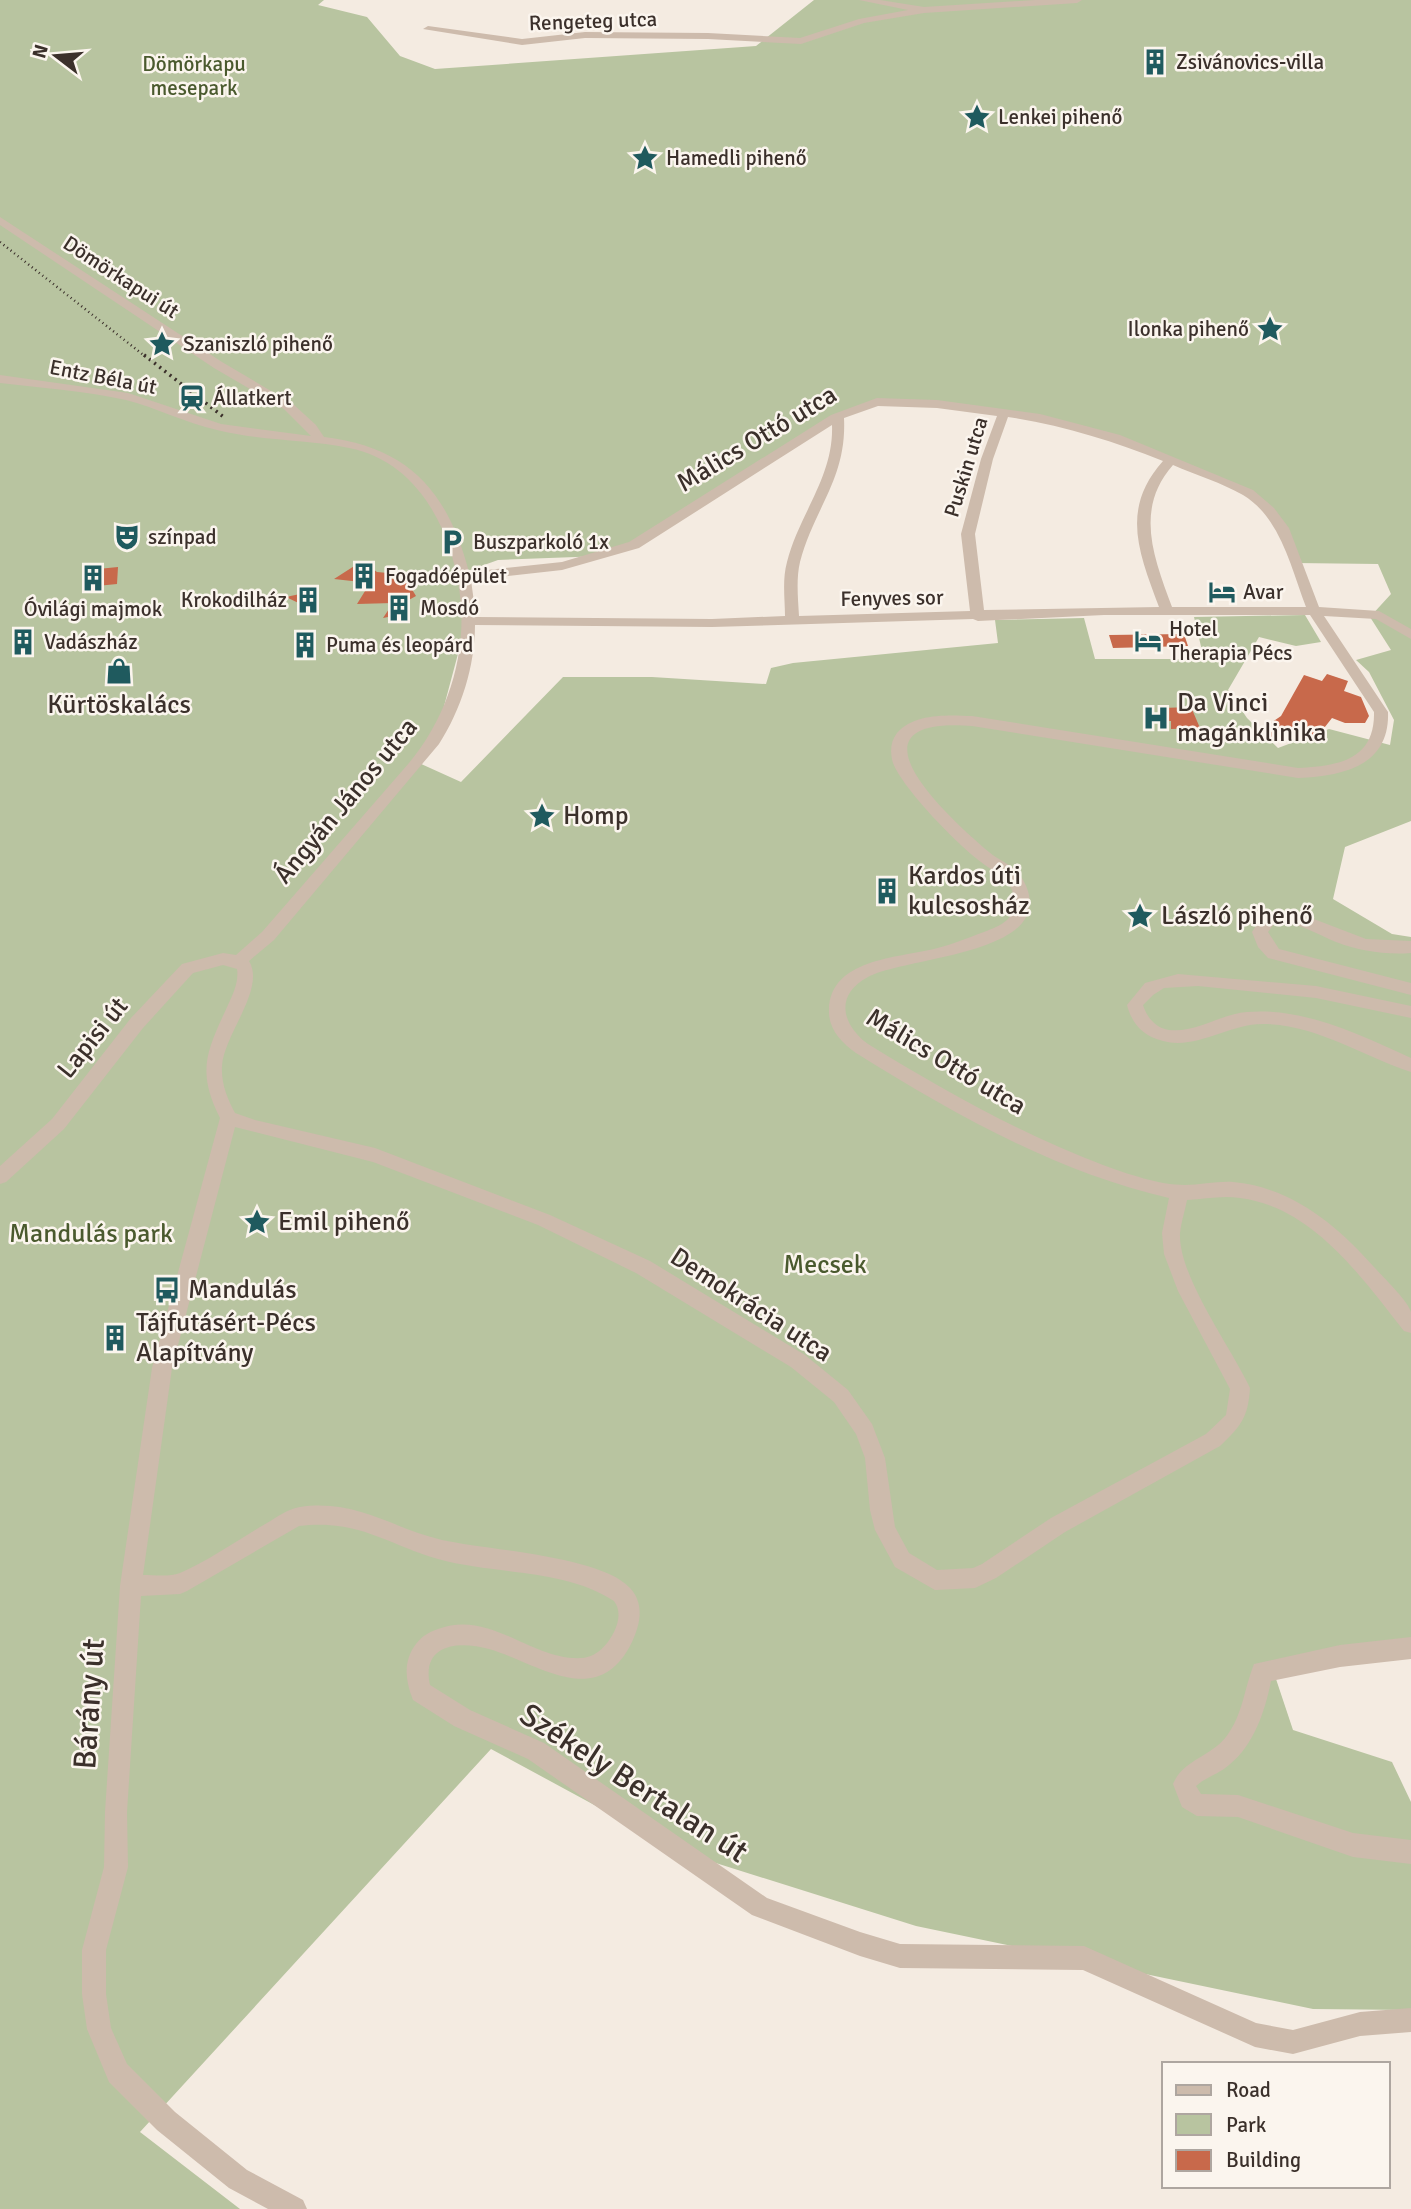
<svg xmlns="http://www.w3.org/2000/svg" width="1411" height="2209" font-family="Signika,sans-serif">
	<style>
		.green { fill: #b8c4a0; fill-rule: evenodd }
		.building { fill: #c8694b }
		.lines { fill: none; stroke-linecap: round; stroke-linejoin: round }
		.minor { fill: #cdbbac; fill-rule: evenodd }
		.rail-far1 { stroke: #3b302b; stroke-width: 2.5; stroke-dasharray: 1 3.5; stroke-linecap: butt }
		.rail { stroke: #3b302b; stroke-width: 3.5; stroke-dasharray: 2 4.5; stroke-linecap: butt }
		.labels { text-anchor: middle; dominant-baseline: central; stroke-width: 5; stroke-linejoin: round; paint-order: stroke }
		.far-street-label { font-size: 21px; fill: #3b302b; stroke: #fbf5ee }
		.far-poi-label { font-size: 21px; fill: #3b302b; stroke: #fbf5ee; text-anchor: start }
		.far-park-label { font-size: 21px; fill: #4a5a2e; stroke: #fbf5ee }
		.street-label { font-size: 26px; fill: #3b302b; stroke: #fbf5ee }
		.poi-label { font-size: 26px; fill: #3b302b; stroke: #fbf5ee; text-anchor: start }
		.park-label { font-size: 26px; fill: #4a5a2e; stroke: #fbf5ee }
		.near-street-label { font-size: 32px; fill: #3b302b; stroke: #fbf5ee }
	</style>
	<rect width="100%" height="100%" fill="#f4ebe1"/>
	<path class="green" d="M0 0H324L318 5 367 17 400 56 435 69 756 46 814 0H1411V821L1345 847 1333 899 1392 934 1411 937V1646L1273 1670 1293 1730 1392 1762 1411 1802V2010L1313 2009 916 1926 681 1852 491 1749 140 2132 240 2209H0ZM877 402 1004 412 1116 438 1248 493 1282 528 1295 563 1378 564 1391 594 1370 617 1391 650 1356 660 1369 672 1394 720 1390 745 1329 729 1278 748 1247 718 1228 690 1259 637 1296 646 1321 642 1305 615 1194 617 1204 659H1095L1084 618 995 620 998 643 793 663 771 668 766 684 652 677H563L461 782 419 763 435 740 467 620 459 574 498 560 603 556 662 529 835 418Z"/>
	<path class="building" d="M362 561 377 572 388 573 393 579 408 583 416 596 407 601 408 613 383 618 393 603 357 604 370 583 334 579Z
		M118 567 117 584 87 587 88 570Z
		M309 592 318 594 319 604 311 609 286 597Z
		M1184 634 1188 646 1113 648 1109 635Z
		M1327 674 1348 681 1344 691 1361 697 1369 716 1365 723H1345L1332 718 1317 737 1299 730 1278 743 1262 729 1281 716 1304 675 1322 681Z
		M1191 707 1200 728 1171 729V721H1161L1162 708Z
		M877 877H894L896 904H879Z"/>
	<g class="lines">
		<path class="minor" d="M859 0H880L924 7 1035 0H1082L1077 3 924 13 864 23 801 44 708 39 585 38 522 45 423 29 428 26 522 39 585 32 708 33 800 38 859 19 908 10Z
			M0 217 222 362 293 404 316 425 324 437C409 447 448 492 469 572L562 562 629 542 831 415 877 398 937 400 1040 414 1120 435 1253 490 1274 508 1289 528 1319 607 1379 611 1411 629V639L1376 619 1324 616 1388 712C1390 766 1343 776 1298 778L972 726C839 716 945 815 989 852 998 860 1011 864 1019 874 1026 883 1032 897 1029 909 1020 955 903 959 868 977 834 995 842 1025 868 1044 943 1090 1021 1134 1103 1165 1128 1174 1159 1185 1185 1185 1201 1185 1217 1181 1233 1182 1291 1187 1337 1225 1374 1267 1383 1277 1408 1301 1411 1312 1411 1318 1411 1327 1411 1333L1404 1331C1362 1278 1313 1207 1240 1198 1222 1195 1205 1199 1187 1200 1185 1211 1181 1222 1180 1233 1178 1276 1231 1347 1250 1388 1248 1418 1241 1426 1220 1446L1065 1532 996 1578 975 1588 935 1590 895 1567 875 1530 870 1510 865 1458 856 1434 834 1402 791 1367 636 1273 538 1225 373 1162 235 1127 172 1368 143 1575C154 1575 170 1577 180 1573 210 1560 239 1539 267 1523 277 1517 288 1509 300 1507 357 1499 391 1528 442 1540 487 1550 601 1556 630 1588 645 1604 640 1625 632 1642 598 1712 538 1663 489 1649 457 1640 421 1645 430 1685L470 1710 544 1743 767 1898 860 1932 900 1944 1084 1946 1256 2023 1293 2030 1360 2012 1411 2008V2032L1360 2036 1293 2054 1255 2047 1083 1970 900 1968 860 1956 752 1915 528 1759 454 1726 413 1700C405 1680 403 1661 416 1644 422 1636 429 1632 438 1629 491 1609 531 1661 582 1658 597 1657 608 1644 614 1632 619 1622 621 1610 614 1601 564 1568 495 1575 438 1559 386 1544 359 1519 299 1526L187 1591 180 1594 141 1596 127 1812 128 1867 106 1950V1994L111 2028 127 2064 175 2112 247 2170 303 2200 307 2209H268L229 2188 157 2130 109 2082 87 2029 82 1994V1950L104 1867 105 1812 120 1586 152 1368 220 1118C196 1070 207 1051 228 1005 233 994 239 982 237 969L223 965 193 973 143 1028 64 1129 6 1182 0 1184V1166L52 1119 131 1018 182 964 223 953 236 955 262 932 409 763C445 720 465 662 461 605 456 539 422 462 349 448 306 439 261 441 217 430 186 423 157 408 126 400 86 391 42 388 0 383V375L128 393 221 424 311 436 284 409 214 368 0 225ZM878 406 937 408 997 416 981 459 961 534 970 611 799 616C798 598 796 579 800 562 814 508 847 479 844 418ZM1008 417C1062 425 1113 441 1163 461 1120 509 1139 553 1159 607L984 610 975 534 993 459ZM832 425C834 477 799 514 787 562 782 580 785 599 785 616L712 619 476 617 471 580 562 570 639 548ZM1173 465C1196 475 1222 483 1243 495 1281 518 1291 568 1306 607H1172C1154 558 1134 509 1173 465ZM1104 615H1310L1374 712C1375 760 1338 766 1298 768L972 716C948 715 914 713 897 733 890 742 890 753 893 763 903 789 958 845 981 862 989 869 1000 873 1007 881 1013 888 1016 901 1013 911 1009 923 994 928 984 932 967 938 951 945 934 949 897 958 830 959 829 1010 828 1029 842 1043 856 1053 954 1114 1056 1172 1169 1198L1162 1233 1164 1254 1178 1291 1230 1389 1226 1415 1206 1434 1051 1518 982 1564 973 1568 937 1570 909 1553 895 1527 885 1458 872 1424 848 1390 805 1355 650 1261 550 1215 375 1148 255 1120 235 1113C227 1098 221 1083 222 1066 224 1034 266 989 249 961L274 940 439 744C461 710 475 666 475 625L712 627 973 619 978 621Z
			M1279 911 1306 916 1366 939 1411 941V953C1385 955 1360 951 1336 942 1316 934 1296 920 1274 924L1268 932 1279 949 1411 983V995L1268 958 1258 947 1252 932 1263 915Z
			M1178 974 1316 986 1411 1006V1018L1316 998 1198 986 1164 988 1153 995 1143 1005C1147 1018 1156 1028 1169 1030 1197 1033 1220 1014 1247 1012 1303 1007 1361 1035 1411 1058V1072C1362 1056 1316 1024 1262 1024 1229 1024 1196 1050 1163 1041 1143 1036 1132 1024 1127 1005L1145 983Z
			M1411 1637V1659L1340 1667 1271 1681C1265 1711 1254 1745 1229 1765 1219 1774 1206 1777 1196 1786L1201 1794 1238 1795 1353 1833 1411 1840V1864L1353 1857 1238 1817 1197 1816 1182 1807 1173 1784C1183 1760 1210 1757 1226 1737 1243 1715 1244 1689 1254 1664L1340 1645Z"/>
		<path class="rail-far1" d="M0 242 146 357"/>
		<path class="rail" d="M144 355 225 418"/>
	</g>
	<defs>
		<g id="building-bare" transform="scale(2.1)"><path d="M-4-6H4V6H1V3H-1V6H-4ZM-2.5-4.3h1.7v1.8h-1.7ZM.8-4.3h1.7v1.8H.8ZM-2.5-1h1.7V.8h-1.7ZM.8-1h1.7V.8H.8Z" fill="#1f5a5e" stroke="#fbf5ee" stroke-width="2.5" paint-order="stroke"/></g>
		<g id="sight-bare" transform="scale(2.1)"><path d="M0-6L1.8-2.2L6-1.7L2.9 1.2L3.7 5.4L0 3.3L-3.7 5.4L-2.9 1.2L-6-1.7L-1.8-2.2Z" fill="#1f5a5e" stroke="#fbf5ee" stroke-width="2.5" paint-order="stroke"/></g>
		<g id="station-bare" transform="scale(2.1)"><path d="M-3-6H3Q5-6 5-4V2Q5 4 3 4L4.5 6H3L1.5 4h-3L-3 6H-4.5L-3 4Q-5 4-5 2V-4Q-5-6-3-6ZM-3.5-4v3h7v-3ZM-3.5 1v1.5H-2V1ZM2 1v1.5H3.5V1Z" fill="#1f5a5e" stroke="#fbf5ee" stroke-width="2.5" paint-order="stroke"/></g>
		<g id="theatre-bare" transform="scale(2.1)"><path d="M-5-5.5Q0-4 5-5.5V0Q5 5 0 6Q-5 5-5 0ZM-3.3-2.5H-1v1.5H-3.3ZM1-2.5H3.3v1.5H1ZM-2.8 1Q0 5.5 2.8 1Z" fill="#1f5a5e" stroke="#fbf5ee" stroke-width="2.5" paint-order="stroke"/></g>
		<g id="parking-bare" transform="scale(2.1)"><path d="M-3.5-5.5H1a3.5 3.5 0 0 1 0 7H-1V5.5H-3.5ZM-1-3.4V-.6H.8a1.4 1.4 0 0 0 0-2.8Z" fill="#1f5a5e" stroke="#fbf5ee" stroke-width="2.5" paint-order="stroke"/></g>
		<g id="hotel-bare" transform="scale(2.1)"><path d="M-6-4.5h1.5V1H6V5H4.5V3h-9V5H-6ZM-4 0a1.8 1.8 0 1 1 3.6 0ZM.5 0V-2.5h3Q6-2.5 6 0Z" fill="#1f5a5e" stroke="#fbf5ee" stroke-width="2.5" paint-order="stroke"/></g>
		<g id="shop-bare" transform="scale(2.1)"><path d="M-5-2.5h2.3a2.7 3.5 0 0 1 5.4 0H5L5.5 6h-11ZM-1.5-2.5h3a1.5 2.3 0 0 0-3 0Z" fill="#1f5a5e" stroke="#fbf5ee" stroke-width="2.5" paint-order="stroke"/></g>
		<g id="hospital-bare" transform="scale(2.1)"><path d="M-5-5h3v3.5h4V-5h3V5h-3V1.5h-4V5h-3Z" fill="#1f5a5e" stroke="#fbf5ee" stroke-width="2.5" paint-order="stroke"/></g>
		<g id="bus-bare" transform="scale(2.1)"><path d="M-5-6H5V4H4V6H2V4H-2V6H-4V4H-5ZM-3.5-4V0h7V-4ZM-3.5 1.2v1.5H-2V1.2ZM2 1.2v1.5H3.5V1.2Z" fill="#1f5a5e" stroke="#fbf5ee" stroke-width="2.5" paint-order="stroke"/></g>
	</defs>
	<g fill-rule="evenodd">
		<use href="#building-bare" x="1155" y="62"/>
		<use href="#sight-bare" x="977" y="117"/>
		<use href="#sight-bare" x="645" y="158"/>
		<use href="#sight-bare" x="1270" y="329"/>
		<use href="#sight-bare" x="162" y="344"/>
		<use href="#station-bare" x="192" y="398"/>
		<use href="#theatre-bare" x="127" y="537"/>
		<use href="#parking-bare" x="452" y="542"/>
		<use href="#building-bare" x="364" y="576"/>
		<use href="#building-bare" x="93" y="578"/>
		<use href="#hotel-bare" x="1222" y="592"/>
		<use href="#building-bare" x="308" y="600"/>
		<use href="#building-bare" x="399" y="608"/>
		<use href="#hotel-bare" x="1148" y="641"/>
		<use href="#building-bare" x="23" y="642"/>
		<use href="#building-bare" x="305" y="645"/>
		<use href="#shop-bare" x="119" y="671"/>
		<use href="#hospital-bare" x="1156" y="718"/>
		<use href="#sight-bare" x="542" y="816"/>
		<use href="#building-bare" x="887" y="891"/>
		<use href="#sight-bare" x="1140" y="916"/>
		<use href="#sight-bare" x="257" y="1222"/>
		<use href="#bus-bare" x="167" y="1290"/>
		<use href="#building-bare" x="115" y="1338"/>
	</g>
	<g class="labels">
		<g class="far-street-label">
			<text transform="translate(593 21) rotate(-2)">Rengeteg utca</text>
			<text transform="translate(121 277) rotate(33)">Dömörkapui út</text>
			<text transform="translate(103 377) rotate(11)">Entz Béla út</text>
			<text transform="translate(966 467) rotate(-73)">Puskin utca</text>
			<text transform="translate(892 598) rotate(-1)">Fenyves sor</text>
		</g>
		<g class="far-poi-label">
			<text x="1176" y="62">Zsivánovics-villa</text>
			<text x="998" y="117">Lenkei pihenő</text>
			<text x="666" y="158">Hamedli pihenő</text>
			<text x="1249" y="329" text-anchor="end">Ilonka pihenő</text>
			<text x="183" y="344">Szaniszló pihenő</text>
			<text x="213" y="398">Állatkert</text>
			<text x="148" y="537">színpad</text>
			<text x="473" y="542">Buszparkoló 1x</text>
			<text x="385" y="576">Fogadóépület</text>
			<text x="1243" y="592">Avar</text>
			<text x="287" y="600" text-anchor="end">Krokodilház</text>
			<text x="420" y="608">Mosdó</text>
			<text x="93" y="609" text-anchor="middle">Óvilági majmok</text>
			<text x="1169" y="629">Hotel<tspan x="1169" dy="24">Therapia Pécs</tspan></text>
			<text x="44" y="642">Vadászház</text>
			<text x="326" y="645">Puma és leopárd</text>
		</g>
		<g class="far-park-label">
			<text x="194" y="64">Dömörkapu<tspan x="194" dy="24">mesepark</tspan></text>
		</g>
		<g class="street-label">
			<text transform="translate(757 439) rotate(-31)">Málics Ottó utca</text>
			<text transform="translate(346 801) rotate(-50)">Ángyán János utca</text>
			<text transform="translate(93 1038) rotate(-51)">Lapisi út</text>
			<text transform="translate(946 1062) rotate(31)">Málics Ottó utca</text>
			<text transform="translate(751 1305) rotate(33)">Demokrácia utca</text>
		</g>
		<g class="poi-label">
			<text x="1177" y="703">Da Vinci<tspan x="1177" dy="30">magánklinika</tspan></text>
			<text x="119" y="705" text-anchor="middle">Kürtöskalács</text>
			<text x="563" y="816">Homp</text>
			<text x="908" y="876">Kardos úti<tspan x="908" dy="30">kulcsosház</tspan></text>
			<text x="1161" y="916">László pihenő</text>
			<text x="278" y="1222">Emil pihenő</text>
			<text x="188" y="1290">Mandulás</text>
			<text x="136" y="1323">Tájfutásért-Pécs<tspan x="136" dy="30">Alapítvány</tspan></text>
		</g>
		<g class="park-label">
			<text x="91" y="1234">Mandulás park</text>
			<text x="825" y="1265">Mecsek</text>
		</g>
		<g class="near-street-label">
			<text transform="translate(89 1704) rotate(-86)">Bárány út</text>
			<text transform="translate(634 1783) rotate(33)">Székely Bertalan út</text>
		</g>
	</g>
	<rect x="1162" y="2062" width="228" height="126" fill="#fbf5ee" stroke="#aea6a0" stroke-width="2"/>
	<rect x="1176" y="2085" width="35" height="10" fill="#cdbbac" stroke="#aea6a0" stroke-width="2"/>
	<text x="1226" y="2097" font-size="21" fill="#3b302b">Road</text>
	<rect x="1176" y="2114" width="35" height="21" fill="#b8c4a0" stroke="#aea6a0" stroke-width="2"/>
	<text x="1226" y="2132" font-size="21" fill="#3b302b">Park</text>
	<rect x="1176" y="2150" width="35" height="21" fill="#c8694b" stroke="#aea6a0" stroke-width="2"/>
	<text x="1226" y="2167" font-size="21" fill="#3b302b">Building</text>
	<g transform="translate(56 56) rotate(286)" stroke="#fbf5ee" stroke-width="5" paint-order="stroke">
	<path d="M0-5L12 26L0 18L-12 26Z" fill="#3b302b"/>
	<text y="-10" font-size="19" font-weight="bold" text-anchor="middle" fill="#3b302b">N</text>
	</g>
</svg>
